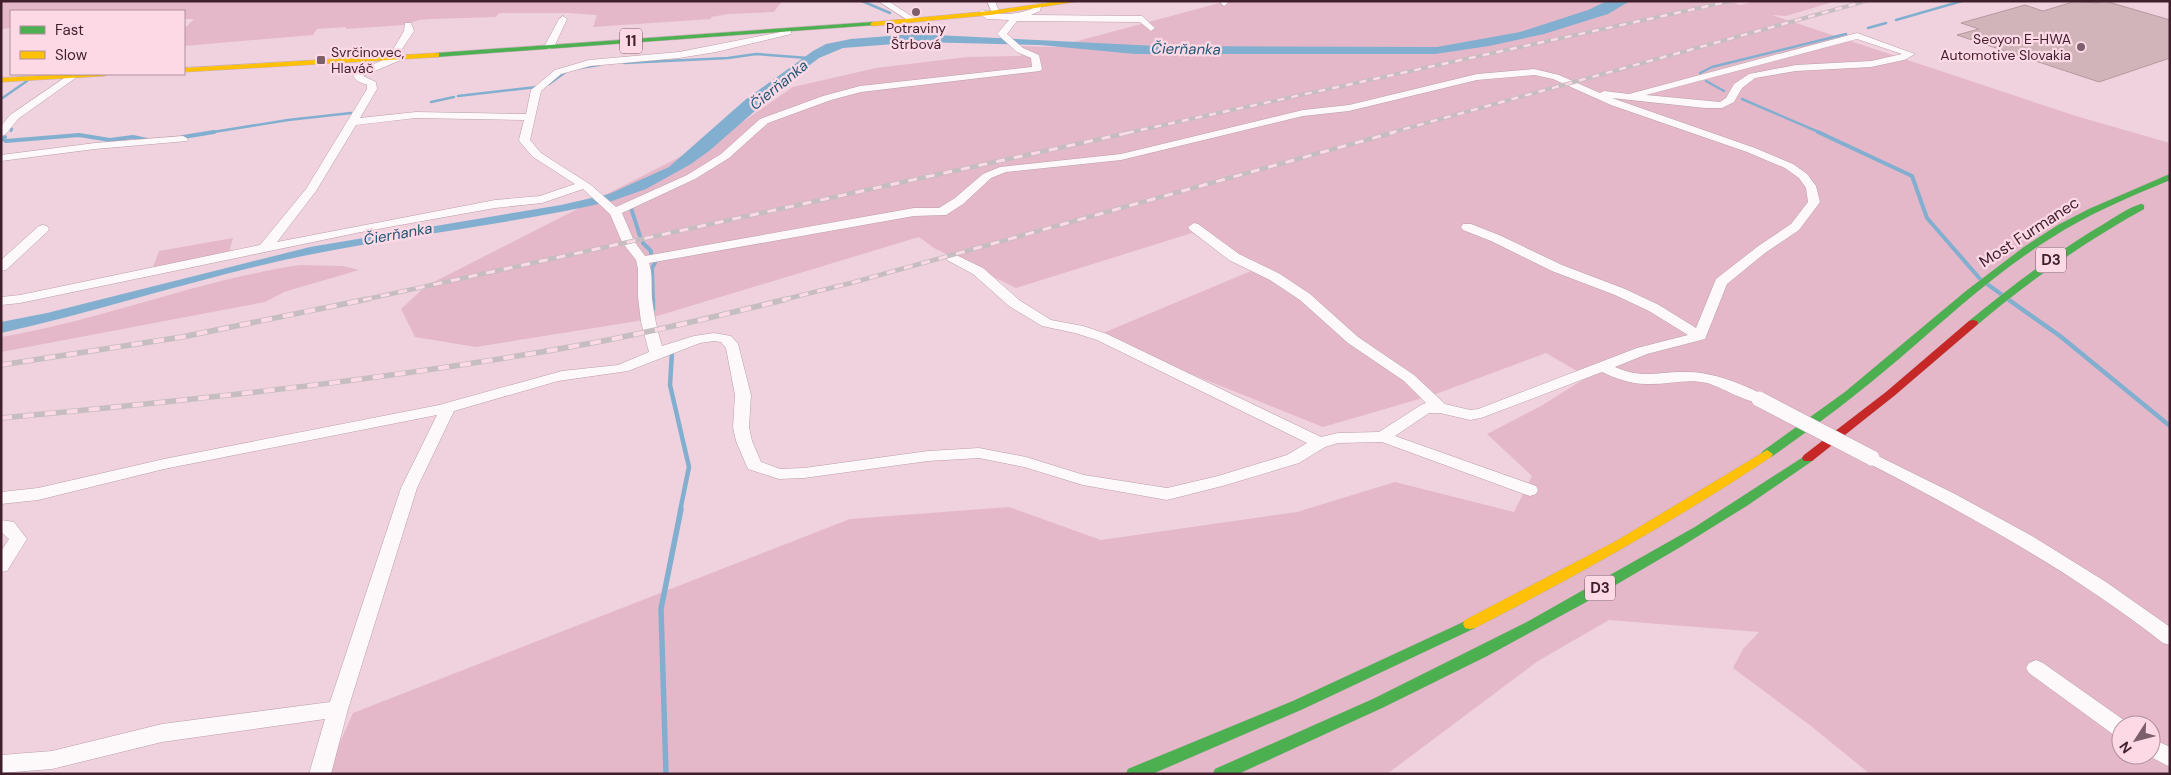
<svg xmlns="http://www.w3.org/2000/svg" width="2171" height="775" font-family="'DM Sans',sans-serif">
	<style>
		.green { fill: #e5b8c9; fill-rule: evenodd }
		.water { fill: #82afcf }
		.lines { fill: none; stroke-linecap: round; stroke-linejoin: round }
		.stream-far3 { stroke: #82afcf; stroke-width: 2.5 }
		.stream-far2 { stroke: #82afcf; stroke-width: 4 }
		.stream-far1 { stroke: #82afcf; stroke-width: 4.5 }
		.stream { stroke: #82afcf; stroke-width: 5.5 }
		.building { fill: #d0b4ba; stroke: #b79aa0 }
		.street-casing { stroke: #ba9ea9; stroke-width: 1 }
		.fast-casing { stroke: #c7aeb8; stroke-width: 1 }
		.slow-casing { stroke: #c7aeb8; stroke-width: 1 }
		.jam-casing { stroke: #c7aeb8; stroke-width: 1 }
		.street { fill: #fdf8fa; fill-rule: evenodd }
		.fast { fill: #4caf50; fill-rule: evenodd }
		.slow { fill: #ffc107; fill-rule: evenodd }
		.jam { fill: #c62828; fill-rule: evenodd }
		.rail-far2-casing { stroke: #c5bdc0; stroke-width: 4 }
		.rail-far1-casing { stroke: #c5bdc0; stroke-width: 4.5 }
		.rail-casing { stroke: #c5bdc0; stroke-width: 5.5 }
		.rail-far2 { stroke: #fdd9e6; stroke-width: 2.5; stroke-dasharray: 7; stroke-linecap: butt }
		.rail-far1 { stroke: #fdd9e6; stroke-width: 3; stroke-dasharray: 9; stroke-linecap: butt }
		.rail { stroke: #fdd9e6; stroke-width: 4; stroke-dasharray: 11; stroke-linecap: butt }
		.street-bridge-casing { stroke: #ba9ea9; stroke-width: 16; stroke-linecap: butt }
		.street-bridge { stroke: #fdf8fa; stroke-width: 15 }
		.poi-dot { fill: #7d5e6b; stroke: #fdd9e6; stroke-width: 2 }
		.labels { text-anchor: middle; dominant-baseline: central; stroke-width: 4.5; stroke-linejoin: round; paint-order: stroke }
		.far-poi-label { font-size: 14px; fill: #401f2d; stroke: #fdd9e6 }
		.shield { fill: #fdd9e6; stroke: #795764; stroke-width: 1 }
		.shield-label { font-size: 15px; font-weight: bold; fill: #401f2d }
		.far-water-label { font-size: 15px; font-style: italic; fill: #1e5876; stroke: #fdd9e6 }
		.street-label { font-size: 16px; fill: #401f2d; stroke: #fdd9e6 }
	</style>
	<rect width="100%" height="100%" fill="#efd2dd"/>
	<path class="green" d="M1 1H782L774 12 728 14 711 17V19L593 27 597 15 568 13H499L496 17 432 19 419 20 405 25 346 29V27L317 29 313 35 184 46V29L194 19H184V11H11V28L1 29Z
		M1227 1H1730L1740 5 1757 1H1836L1786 16 1772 15 2076 116 2170 143V774H1870L1811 726 1733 668 1743 649 1759 632 1609 620 1538 661 1387 774H326L353 713 850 519 1009 507 1101 540 1297 512 1395 482 1514 512 1532 476 1487 434 1541 406 1587 377 1546 353 1433 395 1323 427 1191 374 1103 333 1251 271 1192 233 1016 288 934 248 919 237 644 320 476 347 415 337 401 309 426 286 725 134 793 87 876 68 967 57 1019 56 1030 53 1019 46 1055 47ZM2121 725H2151V755H2121Z
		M233 238 229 253 153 267 159 251Z
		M300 265 343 266 359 270 284 292 265 302 1 352V337C102 320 198 280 300 265Z"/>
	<path class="water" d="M1607 1H1630L1608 14 1544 34 1489 46 1435 54H1135L1040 45 919 42 843 48 819 58 794 77 709 151 691 164 646 189 612 201C504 226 393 236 284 260 189 281 96 312 1 333V322L47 313 310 247 561 205 609 194 669 167 745 100 813 51 826 44 851 39 914 34 1158 46 1437 47 1520 32 1588 10Z"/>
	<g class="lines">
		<path class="stream-far3" d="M862 1 890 13
			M1896 20 1962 1
			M903 26 912 37
			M1868 28 1886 23
			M624 63 728 58 756 54 808 58
			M580 68 599 65
			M1700 73 1712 67 1846 34
			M1706 81 1724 91
			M549 84 567 71
			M458 96 537 87
			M1 99 27 81
			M1742 99 1821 133
			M431 102 454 97
			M9 128 12 129 11 131
			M207 133 288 120 351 113"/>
		<path class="stream-far2" d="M1818 132 1912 176 1927 218 1981 280
			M5 137 3 139 6 141 79 135 110 140 133 137 147 140
			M183 137 214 132
			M631 208 640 236
			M643 243 651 251V255
			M1987 284 2001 294
			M653 300 652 268 655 263"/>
		<path class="stream-far1" d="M653 299V309
			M2009 300 2060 336 2170 426
			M672 352 670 385 689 467 680 511"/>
		<path class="stream" d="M666 774 661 609 681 509"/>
	</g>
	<path class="building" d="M2076 1 2096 3 2105 1 2170 20V58L2099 82 1957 35 1979 29 1961 23 2025 5 2043 11Z"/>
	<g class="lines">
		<g class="street-casing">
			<path id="street" d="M878 1H888L916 19 909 21Z
				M987 1H995L999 11 998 13H992Z
				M1219 1H1227L1228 3 1224 6Z
				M1037 4 1041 7 1040 11 1031 15 1142 16 1155 28 1151 31 1140 22 1017 21 1007 34 1023 48 1039 55 1042 69 1040 71 861 92 831 100 768 123 729 158 695 179 622 213 634 241 645 256 914 208H939L955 198 983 174 1000 167 1121 154 1303 110 1349 105 1477 74 1534 69 1559 75 1600 93 1604 91 1629 94 1857 33 1915 54 1904 60 1871 67 1796 71 1755 78 1742 88 1734 102 1722 108H1705L1612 98 1755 148 1793 164 1807 174 1816 186 1820 202 1799 230 1765 253 1727 284 1705 339 1647 354 1615 367C1646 380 1656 371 1687 372 1708 372 1728 379 1747 387 1753 390 1762 393 1767 399L1764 402C1751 406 1722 387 1707 383 1686 378 1667 385 1646 384 1630 384 1615 378 1602 372L1481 418 1470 420 1440 413H1429L1395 436 1536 486 1538 490 1536 494 1530 496 1524 494 1382 442 1338 443 1325 447 1299 463 1226 485 1167 500 1083 485 1024 467 979 458 928 461 804 478 779 479 748 469 736 441 733 427 735 395 726 348 721 342 714 341 700 343 628 371 558 381 454 411 417 488 348 709 331 774H309L325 719 162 742 52 769 1 773V755L52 751 162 724 330 702 401 488 437 415 164 469 38 500 1 504V492L38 488 164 459 439 405 562 371 618 365 649 352 641 322 638 297V269L636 260 622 242 610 214 583 189 542 203 495 208 361 232 20 303 1 305V297L20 295 260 245 306 189 367 89V85L357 81 353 76 357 71 388 58 404 31 405 23H411L414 31 398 55H403V59L363 76 376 82 377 89 360 118 416 112 526 114 531 90 555 70 589 60 679 52 791 30V34L716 52 679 58 590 66 561 74 541 91 530 140 541 153 591 185 616 207 687 175 721 154 760 119 823 96 860 86 1032 67 1031 58 1017 52 997 34 1009 20 987 19 978 13 982 10C1000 16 1014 15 1032 9L1034 5ZM1857 39 1902 54 1871 61 1796 65 1749 74 1734 84 1726 98 1720 102 1646 95ZM1534 75 1553 79 1611 105 1747 152 1785 168 1799 178 1806 188 1808 202 1791 224 1757 247 1716 279 1696 328 1659 305 1625 289 1562 265 1499 235 1471 224H1463L1461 227 1463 230 1491 241 1552 271 1615 295 1649 311 1688 335 1637 348 1478 409 1470 410 1445 404 1414 375 1358 337 1310 294 1280 274 1239 254 1198 224 1194 223 1188 227 1190 230 1229 260 1270 280 1300 300 1348 343 1404 381 1426 403 1421 405 1379 432 1338 433 1321 437 1107 334 1083 326 1051 320 1019 300 983 268 952 253 946 257 947 260 973 274 1009 306 1042 326 1075 333 1097 340 1307 443 1287 455 1218 476 1167 488 1084 475 1026 457 979 448 928 451 804 468 780 469 761 462 752 441 749 427 751 395 738 344 731 336 714 333 694 336 662 346C657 330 654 315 652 299 651 287 653 274 649 263L914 216 946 215 963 204 991 178 1006 172 1121 160 1303 116 1349 111 1477 80ZM416 118 524 120 519 140 520 142 533 157 575 184 540 196 495 200 277 242 316 191 356 125Z
				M563 16 567 19 554 47 549 50 546 49 544 47 559 19Z
				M70 74H81L18 119 5 135 1 136V126L10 115Z
				M183 136 188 139 187 141 95 149 1 161V155L95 143Z
				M43 225 47 226 49 229 47 232 6 270 1 271V260L39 226Z
				M1872 453 1955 494 2032 536 2106 582 2170 627V645L2163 643C2071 571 1970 516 1866 462L1864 458 1866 454Z
				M1 520 14 522 27 539 7 571 1 572V551L9 539 1 532Z
				M2036 660 2043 663 2128 723 2129 725H2121V738L2114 735 2029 673 2026 668 2029 663Z
				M2151 738 2170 747V767L2147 755H2151Z"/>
		</g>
		<g class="fast-casing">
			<path id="fast" d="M873 22 876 24 875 25 436 57 432 55 436 53Z
				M2170 174V180C2129 197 2088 214 2051 238 1996 272 1949 316 1900 358 1859 393 1816 426 1771 457H1763L1761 454 1763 451 1845 392 1966 291 2024 247 2058 225 2089 209Z
				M2141 204 2144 205V209C2084 242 2029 281 1977 325H1969L1968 323 1969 321C2012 286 2056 252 2104 224 2115 217 2128 208 2141 204Z
				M1808 454 1814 458 1812 461 1748 505 1682 546 1588 601 1487 656 1384 707 1238 774H1213L1215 769 1373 699 1527 622 1695 527Z
				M1470 619 1475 620 1477 624 1475 628 1303 709 1152 774H1126L1128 769 1293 701Z"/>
		</g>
		<g class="slow-casing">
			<path id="slow" d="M1061 1H1080L990 15 873 26 870 24 873 22 990 11Z
				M436 53H439V57L184 72V68Z
				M70 74H108L104 76 1 82V78Z
				M1767 450 1773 454 1771 457C1676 520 1577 576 1475 628L1470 629 1465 628 1463 624 1465 620 1616 541Z"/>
		</g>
		<g class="jam-casing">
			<path id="jam" d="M1973 320 1977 321 1978 323 1977 325 1894 396 1812 461H1804L1802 458 1804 455 1886 392 1969 321Z"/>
		</g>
		<use href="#street" class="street"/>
		<use href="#fast" class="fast"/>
		<use href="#slow" class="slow"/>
		<use href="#jam" class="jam"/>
		<g class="rail-far2-casing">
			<path id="rail-far2" d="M1127 133 1731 1
				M1390 133 1866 1"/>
		</g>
		<g class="rail-far1-casing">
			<path id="rail-far1" d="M363 300 1132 132
				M782 300 851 283 1395 132"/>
		</g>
		<g class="rail-casing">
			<path id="rail" d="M1 365 182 337 368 299
				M1 418C204 399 407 378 608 340 668 328 727 314 787 299"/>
		</g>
		<use href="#rail-far2" class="rail-far2"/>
		<use href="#rail-far1" class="rail-far1"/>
		<use href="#rail" class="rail"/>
		<g class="street-bridge-casing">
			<path id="street-bridge" d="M1759 399 1872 458"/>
		</g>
		<use href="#street-bridge" class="street-bridge"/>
	</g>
	<g class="poi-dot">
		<circle cx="916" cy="12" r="5"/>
		<circle cx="2081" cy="47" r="5"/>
		<rect x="316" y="55" width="10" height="10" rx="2.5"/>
	</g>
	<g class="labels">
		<g class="far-poi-label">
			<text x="916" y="28">Potraviny<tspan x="916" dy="16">Štrbová</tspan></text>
			<text x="2071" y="39" text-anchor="end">Seoyon E-HWA<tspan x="2071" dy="16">Automotive Slovakia</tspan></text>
			<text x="331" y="52" text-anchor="start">Svrčinovec,<tspan x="331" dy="16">Hlaváč</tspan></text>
		</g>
		<g class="shield">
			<rect x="620" y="28.5" width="22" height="25" rx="4"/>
			<rect x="2036" y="247.5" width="30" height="25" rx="4"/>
			<rect x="1585" y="575.5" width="30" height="25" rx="4"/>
		</g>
		<g class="shield-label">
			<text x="631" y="41">11</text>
			<text x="2051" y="260">D3</text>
			<text x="1600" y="588">D3</text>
		</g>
		<g class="far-water-label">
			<text transform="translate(1186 49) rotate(1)">Čierňanka</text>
			<text transform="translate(779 85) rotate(-39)">Čierňanka</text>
			<text transform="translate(398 234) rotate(-10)">Čierňanka</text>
		</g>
		<g class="street-label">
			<text transform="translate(2029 232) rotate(-33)">Most Furmanec</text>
		</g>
	</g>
	<rect width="2171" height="775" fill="none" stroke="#401f2d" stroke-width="5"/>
	<rect x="10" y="10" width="175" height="65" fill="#fdd9e6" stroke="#b18f9c"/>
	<rect x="20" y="26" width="25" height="8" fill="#4caf50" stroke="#b18f9c"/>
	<text x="55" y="35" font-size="15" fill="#401f2d">Fast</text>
	<rect x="20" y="51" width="25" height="8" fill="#ffc107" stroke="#b18f9c"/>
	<text x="55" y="60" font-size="15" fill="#401f2d">Slow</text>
	<g transform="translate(2136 740) rotate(234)"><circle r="24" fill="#fdd9e6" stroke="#b18f9c"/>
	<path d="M0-4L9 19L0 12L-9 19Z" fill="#7d5e6b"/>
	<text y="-8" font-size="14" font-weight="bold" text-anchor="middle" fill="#401f2d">N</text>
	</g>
</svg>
